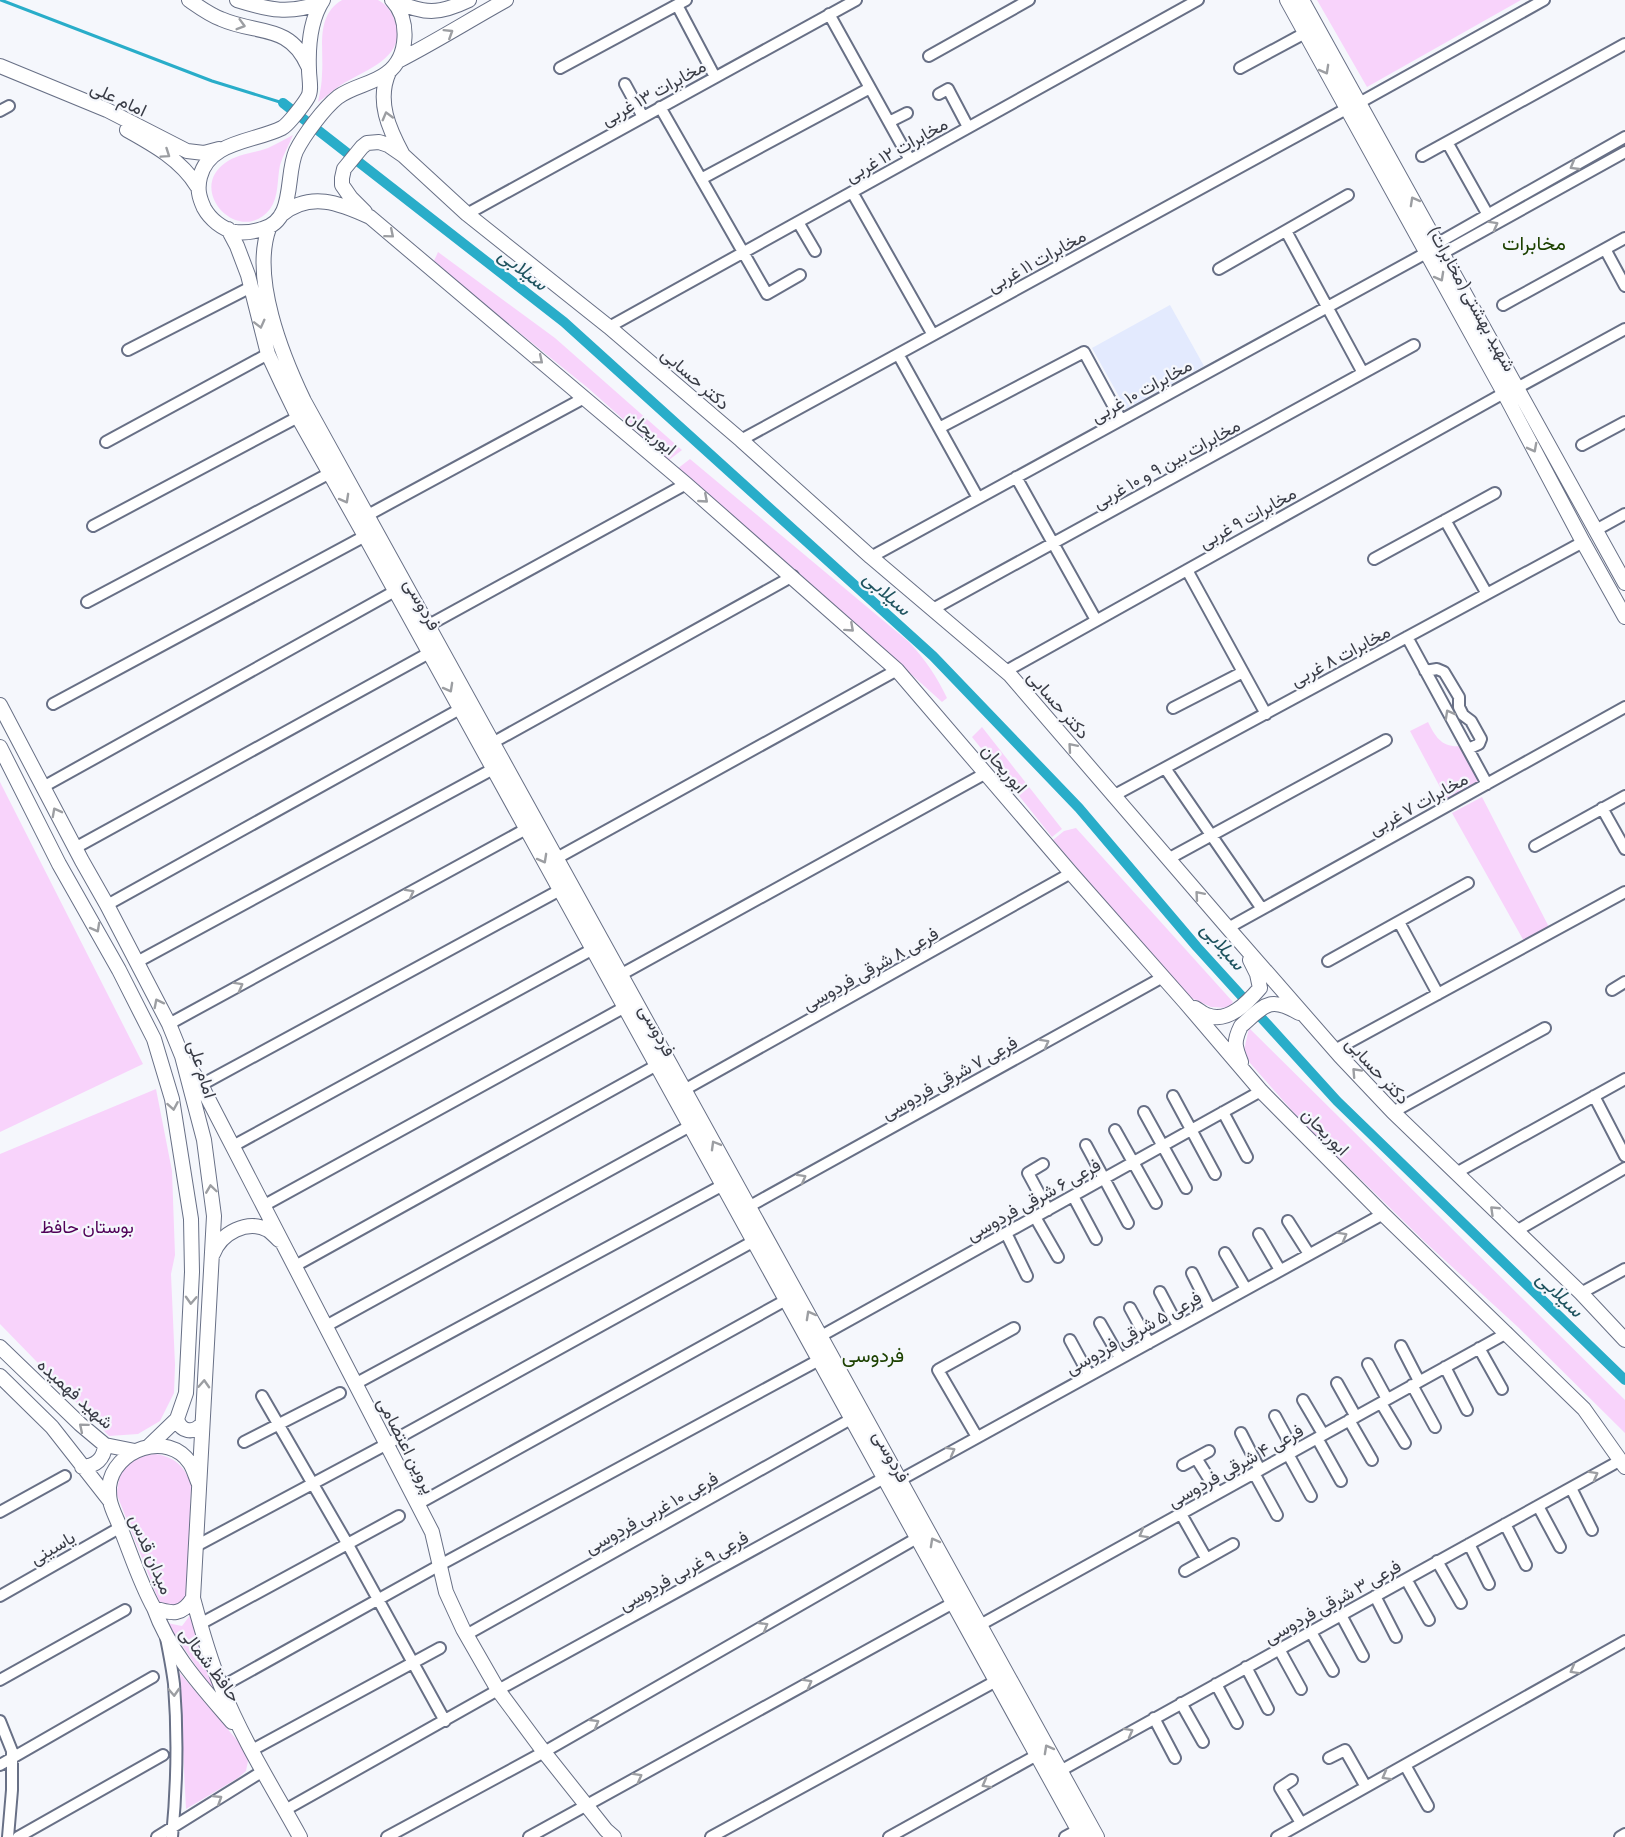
<svg xmlns="http://www.w3.org/2000/svg" width="1625" height="1837" font-family="Barlow,Vazirmatn,sans-serif">
	<style>
		.built { fill: #e3eafe }
		.green { fill: #f8d3fb }
		.lines { fill: none; stroke-linecap: round; stroke-linejoin: round }
		.stream { stroke: #29adc9; stroke-width: 3 }
		.canal { stroke: #29adc9; stroke-width: 10 }
		.minor-casing { stroke: #687086; stroke-width: 14 }
		.major-casing { stroke: #687086; stroke-width: 16 }
		.minor { stroke: #fff; stroke-width: 10 }
		.major { stroke: #fff; stroke-width: 14 }
		.oneway { stroke: #9c9ea2 }
		.labels { text-anchor: middle; dominant-baseline: central; stroke-width: 4.5; stroke-linejoin: round; paint-order: stroke }
		.street-label { font-size: 18px; fill: #393c46; stroke: #f5f7fc }
		.park-label { font-size: 18px; fill: #500158; stroke: #f5f7fc }
		.neighbourhood-label { font-size: 20px; fill: #1c4100; stroke: #f5f7fc }
		.water-label { font-size: 20px; font-style: italic; fill: #1f535f; stroke: #f5f7fc }
	</style>
	<rect width="100%" height="100%" fill="#f5f7fc"/>
	<path class="built" d="M1170 305 1204 366 1126 409 1092 348Z"/>
	<path class="green" d="M342 0H378C386 4 392 12 395 21 408 58 364 70 341 85 333 90 326 97 318 102 320 93 322 83 322 74 324 48 315 16 342 0Z
		M1317 0H1521L1367 87Z
		M293 135C289 145 283 155 280 165 277 179 279 197 270 209 240 247 186 191 225 163 237 154 254 153 268 148 277 144 285 139 293 135Z
		M438 252 555 338 682 450 669 460 588 388 433 263Z
		M690 459 909 642C925 659 937 677 947 698L942 702 791 566 677 469Z
		M1428 722C1436 738 1442 748 1462 746L1481 782 1448 802 1410 731Z
		M982 727 1062 829 1052 837 972 737Z
		M0 782 143 1064 0 1132Z
		M1482 797 1550 929 1525 943 1452 813Z
		M1076 828 1233 1002 1229 1008 1211 1007 1189 997 1053 840 1064 831Z
		M1249 1028 1625 1400V1433L1519 1328 1425 1242 1303 1123 1250 1063 1244 1050Z
		M156 1089 172 1171 175 1255 171 1274 175 1365 174 1393 160 1421 138 1434 109 1436 0 1324V1154Z
		M155 1454C174 1457 184 1465 191 1484L187 1596 178 1607 162 1604 159 1601 117 1495C118 1469 129 1457 155 1454Z
		M191 1614 219 1700 167 1623 182 1626Z
		M179 1672 242 1746 248 1761 246 1771 238 1778 186 1809Z"/>
	<g class="lines">
		<path class="stream" d="M1 0 212 81 283 103"/>
		<path class="canal" d="M283 103 564 322 933 656 1079 808 1197 947 1337 1101 1625 1380"/>
		<g class="minor-casing">
			<path id="minor" d="M677 5 715 77
				M829 14 910 160
				M929 56 1029 0
				M560 68 686 0
				M1240 68 1305 33
				M625 84 643 117
				M939 94 948 89 968 127
				M1359 103 1544 0
				M660 107 767 294 800 275
				M0 111 9 106
				M889 122 907 113
				M1447 142 1488 215
				M1422 156 1625 44
				M701 179 870 88
				M852 192 933 335
				M467 214 856 0
				M798 222 815 251
				M1286 231 1363 373
				M1438 243 1625 137
				M1605 249 1625 286
				M1443 253 1625 152
				M1219 269 1348 195
				M1503 305 1625 238
				M609 327 1198 0
				M128 350 251 287
				M898 354 978 498
				M1517 388 1625 329
				M939 428 1084 352 1121 420
				M741 440 1346 109
				M106 442 268 354
				M1582 445 1625 422
				M1016 477 1096 620
				M368 515 584 398
				M1445 520 1487 594
				M93 526 298 417
				M1596 530 1625 514
				M871 557 1426 253
				M1374 559 1495 493
				M1187 570 1266 714
				M87 602 330 473
				M933 609 1414 345
				M429 625 686 484
				M1407 637 1487 784
				M1006 671 1504 393
				M1425 671 1437 669 1444 672 1459 697V707L1463 715 1471 721 1481 739 1479 744 1468 749
				M53 704 365 536
				M1173 708 1243 672
				M494 742 793 576
				M1165 768 1262 909
				M43 787 395 591
				M1113 796 1583 542
				M1602 808 1625 849
				M1535 846 1625 796
				M75 848 429 653
				M557 858 897 670
				M1168 859 1386 740
				M107 905 460 709
				M1399 922 1438 994
				M1228 928 1625 707
				M1328 961 1468 883
				M137 962 493 769
				M622 974 986 773
				M1612 990 1625 982
				M169 1024 526 829
				M1335 1050 1625 892
				M201 1085 560 890
				M684 1090 1071 873
				M1173 1096 1215 1174
				M1594 1096 1625 1156
				M1144 1112 1186 1188
				M1223 1112 1247 1157
				M1393 1112 1545 1028
				M1115 1130 1156 1203
				M1086 1145 1128 1223
				M233 1146 593 949
				M1043 1164 1028 1173 1048 1210
				M1456 1173 1625 1079
				M1073 1196 1096 1239
				M263 1206 625 1007
				M750 1206 1163 977
				M1035 1217 1058 1257
				M1288 1221 1309 1254
				M1516 1231 1625 1168
				M1006 1233 1027 1276
				M1259 1234 1280 1270
				M1225 1253 1246 1289
				M295 1266 657 1065
				M1192 1273 1210 1309
				M1160 1292 1178 1326
				M1581 1293 1625 1269
				M1130 1308 1149 1343
				M1100 1323 1120 1358
				M326 1326 690 1126
				M821 1336 1261 1091
				M1070 1340 1089 1375
				M1401 1346 1419 1381
				M1479 1348 1502 1389
				M1368 1364 1387 1399
				M1445 1367 1467 1410
				M1337 1383 1356 1417
				M355 1384 723 1185
				M1412 1385 1435 1427
				M262 1396 347 1543 445 1721
				M1303 1400 1323 1434
				M1381 1403 1405 1443
				M1275 1416 1294 1451
				M1349 1420 1372 1460
				M1241 1433 1260 1470
				M977 1437 938 1370 1014 1328
				M1317 1438 1341 1481
				M244 1442 340 1393
				M1288 1454 1311 1496
				M1196 1458 1218 1493
				M1183 1465 1209 1451
				M1254 1473 1277 1515
				M900 1480 1383 1214
				M1571 1488 1592 1530
				M418 1504 786 1300
				M1538 1506 1560 1547
				M0 1512 65 1476
				M1181 1514 1206 1558
				M1505 1524 1526 1565
				M1469 1544 1489 1584
				M196 1546 387 1444 754 1241
				M1437 1561 1461 1603
				M1185 1571 1233 1544
				M1406 1579 1429 1620
				M0 1596 121 1527
				M1375 1596 1396 1637
				M1341 1615 1363 1656
				M200 1624 399 1516
				M980 1625 1507 1333
				M1311 1632 1333 1671
				M466 1635 851 1419
				M166 1638C169 1653 172 1668 174 1684 178 1735 177 1786 172 1837
				M1279 1649 1301 1689
				M1246 1667 1268 1709
				M0 1680 125 1610
				M1216 1684 1237 1723
				M221 1687 440 1565 819 1360
				M1181 1703 1203 1742
				M1154 1718 1175 1758
				M0 1721 12 1751V1790L8 1837
				M252 1750 440 1648
				M1329 1758 1345 1750 1366 1787
				M0 1765 153 1677
				M1405 1765 1428 1806
				M1060 1771 1621 1460
				M1292 1780 1280 1788 1301 1823
				M285 1810 498 1690 884 1478
				M18 1837 163 1755
				M157 1837 263 1771
				M387 1837 544 1752 917 1538
				M529 1837 953 1603
				M711 1837 996 1681
				M889 1837 1037 1755
				M1065 1837 1078 1830
				M1277 1837 1625 1641
				M1620 1837 1625 1834"/>
		</g>
		<g class="major-casing">
			<path id="major" d="M189 0C199 7 210 15 221 19 257 35 289 23 308 66
				M237 0C269 10 290 15 322 2
				M323 0C310 20 308 47 309 70 309 78 312 90 308 97 304 104 288 125 282 128 254 142 209 141 200 177 197 189 199 197 204 208 210 219 222 229 235 232 244 233 253 232 262 229 296 221 285 175 296 151 304 135 324 108 338 97 353 86 373 84 387 73 409 57 410 19 392 0
				M1287 0 1504 393 1583 542 1625 617
				M1302 0 1625 583
				M394 1C425 14 438 15 469 0
				M398 61C435 42 470 20 506 0
				M0 66 107 110 187 151 204 153 219 149
				M389 72C376 101 389 129 403 155
				M127 130C154 145 181 160 197 186
				M365 212 351 198 342 185V178L344 169 362 147 367 143 379 142 388 145 404 156 467 214 609 327 741 440 871 557 1010 675 1228 928 1340 1056 1393 1112 1581 1293 1625 1340
				M281 215C310 191 340 203 370 217L686 484 897 670 1071 873 1185 1002 1261 1091 1383 1214 1584 1409 1625 1467
				M269 228C251 278 282 355 304 401L1097 1837
				M228 229 237 246 248 275 268 354 282 384 298 417 365 536 1082 1837
				M0 705 82 861 107 905 169 1024 182 1056 204 1140 214 1216 193 1598C182 1616 172 1614 154 1608 140 1583 131 1554 120 1527 117 1519 112 1510 110 1501 109 1497 109 1491 109 1487 113 1449 168 1430 190 1463 194 1469 196 1478 199 1484
				M0 747 59 864 119 970 154 1039 172 1099 191 1219 192 1272 186 1393 177 1419 149 1446
				M1195 1008C1199 1010 1203 1014 1207 1015 1228 1024 1248 1002 1260 988L1257 974 1250 960
				M1241 1062C1235 1047 1233 1042 1241 1026 1264 1006 1269 995 1299 1013
				M189 1066 201 1085 432 1532 446 1592 463 1629 498 1690 544 1752 606 1830 614 1837
				M213 1254C221 1233 247 1219 268 1230 272 1233 276 1237 279 1240
				M0 1347 80 1424 105 1445 135 1451
				M0 1376 52 1427 110 1501
				M177 1419C181 1432 193 1434 202 1424
				M82 1467C96 1466 104 1459 105 1445
				M193 1598C201 1628 209 1657 221 1686 242 1739 273 1788 300 1837
				M154 1608C170 1653 202 1687 232 1722"/>
		</g>
		<use href="#minor" class="minor"/>
		<use href="#major" class="major"/>
	</g>
	<defs><path id="oneway-chevron" d="M-2-3.5L2.5 0L-2 3.5" fill="none" stroke-width="1.6" stroke-linecap="round" stroke-linejoin="round" transform="scale(1.5)"/></defs>
	<g class="oneway">
		<use href="#oneway-chevron" transform="translate(241 25) rotate(16)"/>
		<use href="#oneway-chevron" transform="translate(449 33) rotate(-32)"/>
		<use href="#oneway-chevron" transform="translate(1325 70) rotate(61)"/>
		<use href="#oneway-chevron" transform="translate(387 116) rotate(-105)"/>
		<use href="#oneway-chevron" transform="translate(166 154) rotate(34)"/>
		<use href="#oneway-chevron" transform="translate(1574 166) rotate(150)"/>
		<use href="#oneway-chevron" transform="translate(1414 201) rotate(-119)"/>
		<use href="#oneway-chevron" transform="translate(1494 225) rotate(-29)"/>
		<use href="#oneway-chevron" transform="translate(390 234) rotate(40)"/>
		<use href="#oneway-chevron" transform="translate(1440 277) rotate(61)"/>
		<use href="#oneway-chevron" transform="translate(260 324) rotate(76)"/>
		<use href="#oneway-chevron" transform="translate(539 360) rotate(40)"/>
		<use href="#oneway-chevron" transform="translate(1533 448) rotate(62)"/>
		<use href="#oneway-chevron" transform="translate(345 499) rotate(61)"/>
		<use href="#oneway-chevron" transform="translate(704 499) rotate(41)"/>
		<use href="#oneway-chevron" transform="translate(850 628) rotate(42)"/>
		<use href="#oneway-chevron" transform="translate(449 688) rotate(61)"/>
		<use href="#oneway-chevron" transform="translate(1449 714) rotate(-119)"/>
		<use href="#oneway-chevron" transform="translate(1072 747) rotate(-131)"/>
		<use href="#oneway-chevron" transform="translate(56 812) rotate(-118)"/>
		<use href="#oneway-chevron" transform="translate(543 859) rotate(61)"/>
		<use href="#oneway-chevron" transform="translate(410 893) rotate(-29)"/>
		<use href="#oneway-chevron" transform="translate(1199 895) rotate(-131)"/>
		<use href="#oneway-chevron" transform="translate(96 928) rotate(61)"/>
		<use href="#oneway-chevron" transform="translate(239 986) rotate(-29)"/>
		<use href="#oneway-chevron" transform="translate(158 1003) rotate(-117)"/>
		<use href="#oneway-chevron" transform="translate(1045 1043) rotate(-29)"/>
		<use href="#oneway-chevron" transform="translate(1356 1072) rotate(-133)"/>
		<use href="#oneway-chevron" transform="translate(173 1106) rotate(80)"/>
		<use href="#oneway-chevron" transform="translate(715 1145) rotate(-120)"/>
		<use href="#oneway-chevron" transform="translate(802 1178) rotate(-29)"/>
		<use href="#oneway-chevron" transform="translate(211 1189) rotate(-98)"/>
		<use href="#oneway-chevron" transform="translate(1494 1210) rotate(-136)"/>
		<use href="#oneway-chevron" transform="translate(1343 1236) rotate(-29)"/>
		<use href="#oneway-chevron" transform="translate(191 1300) rotate(93)"/>
		<use href="#oneway-chevron" transform="translate(810 1315) rotate(-119)"/>
		<use href="#oneway-chevron" transform="translate(204 1384) rotate(-87)"/>
		<use href="#oneway-chevron" transform="translate(83 1427) rotate(-140)"/>
		<use href="#oneway-chevron" transform="translate(951 1451) rotate(-29)"/>
		<use href="#oneway-chevron" transform="translate(1594 1475) rotate(-29)"/>
		<use href="#oneway-chevron" transform="translate(1143 1534) rotate(151)"/>
		<use href="#oneway-chevron" transform="translate(934 1542) rotate(-119)"/>
		<use href="#oneway-chevron" transform="translate(764 1626) rotate(-30)"/>
		<use href="#oneway-chevron" transform="translate(1574 1670) rotate(151)"/>
		<use href="#oneway-chevron" transform="translate(808 1683) rotate(-29)"/>
		<use href="#oneway-chevron" transform="translate(174 1692) rotate(87)"/>
		<use href="#oneway-chevron" transform="translate(595 1723) rotate(-30)"/>
		<use href="#oneway-chevron" transform="translate(1129 1732) rotate(-29)"/>
		<use href="#oneway-chevron" transform="translate(1048 1749) rotate(-119)"/>
		<use href="#oneway-chevron" transform="translate(1386 1776) rotate(151)"/>
		<use href="#oneway-chevron" transform="translate(638 1777) rotate(-29)"/>
		<use href="#oneway-chevron" transform="translate(986 1784) rotate(151)"/>
		<use href="#oneway-chevron" transform="translate(218 1799) rotate(-32)"/>
	</g>
	<g class="labels">
		<g class="street-label">
			<text transform="translate(653 92) rotate(-29)">مخابرات ۱۳ غربی</text>
			<text transform="translate(119 98) rotate(25)">امام علی</text>
			<text transform="translate(896 149) rotate(-29)">مخابرات ۱۲ غربی</text>
			<text transform="translate(1036 260) rotate(-29)">مخابرات ۱۱ غربی</text>
			<text transform="translate(1473 299) rotate(61)">شهید بهشتی (مخابرات)</text>
			<text transform="translate(696 378) rotate(41)">دکتر حسابی</text>
			<text transform="translate(1141 390) rotate(-29)">مخابرات ۱۰ غربی</text>
			<text transform="translate(652 432) rotate(40)">ابوریحان</text>
			<text transform="translate(1166 463) rotate(-29)">مخابرات بین ۹ و ۱۰ غربی</text>
			<text transform="translate(1247 517) rotate(-29)">مخابرات ۹ غربی</text>
			<text transform="translate(423 604) rotate(61)">فردوسی</text>
			<text transform="translate(1340 655) rotate(-28)">مخابرات ۸ غربی</text>
			<text transform="translate(1059 704) rotate(49)">دکتر حسابی</text>
			<text transform="translate(1005 768) rotate(49)">ابوریحان</text>
			<text transform="translate(1418 803) rotate(-29)">مخابرات ۷ غربی</text>
			<text transform="translate(870 968) rotate(-29)">فرعی ۸ شرقی فردوسی</text>
			<text transform="translate(658 1030) rotate(61)">فردوسی</text>
			<text transform="translate(203 1069) rotate(73)">امام علی</text>
			<text transform="translate(1378 1070) rotate(47)">دکتر حسابی</text>
			<text transform="translate(949 1077) rotate(-29)">فرعی ۷ شرقی فردوسی</text>
			<text transform="translate(1326 1131) rotate(45)">ابوریحان</text>
			<text transform="translate(1033 1199) rotate(-29)">فرعی ۶ شرقی فردوسی</text>
			<text transform="translate(1133 1332) rotate(-29)">فرعی ۵ شرقی فردوسی</text>
			<text transform="translate(76 1393) rotate(42)">شهید فهمیده</text>
			<text transform="translate(407 1445) rotate(63)">پروین اعتصامی</text>
			<text transform="translate(892 1456) rotate(61)">فردوسی</text>
			<text transform="translate(1235 1465) rotate(-29)">فرعی ۴ شرقی فردوسی</text>
			<text transform="translate(651 1512) rotate(-29)">فرعی ۱۰ غربی فردوسی</text>
			<text transform="translate(52 1547) rotate(-30)">یاسینی</text>
			<text transform="translate(152 1554) rotate(67)">میدان قدس</text>
			<text transform="translate(683 1570) rotate(-29)">فرعی ۹ غربی فردوسی</text>
			<text transform="translate(1332 1601) rotate(-29)">فرعی ۳ شرقی فردوسی</text>
			<text transform="translate(211 1664) rotate(53)">حافظ شمالی</text>
		</g>
		<g class="park-label">
			<text x="87" y="1226">بوستان حافظ</text>
		</g>
		<g class="neighbourhood-label">
			<text x="1534" y="242">مخابرات</text>
			<text x="873" y="1354">فردوسی</text>
		</g>
		<g class="water-label">
			<text transform="translate(524 268) rotate(38)">سیلابی</text>
			<text transform="translate(888 592) rotate(42)">سیلابی</text>
			<text transform="translate(1224 945) rotate(49)">سیلابی</text>
			<text transform="translate(1561 1293) rotate(44)">سیلابی</text>
		</g>
	</g>
</svg>
